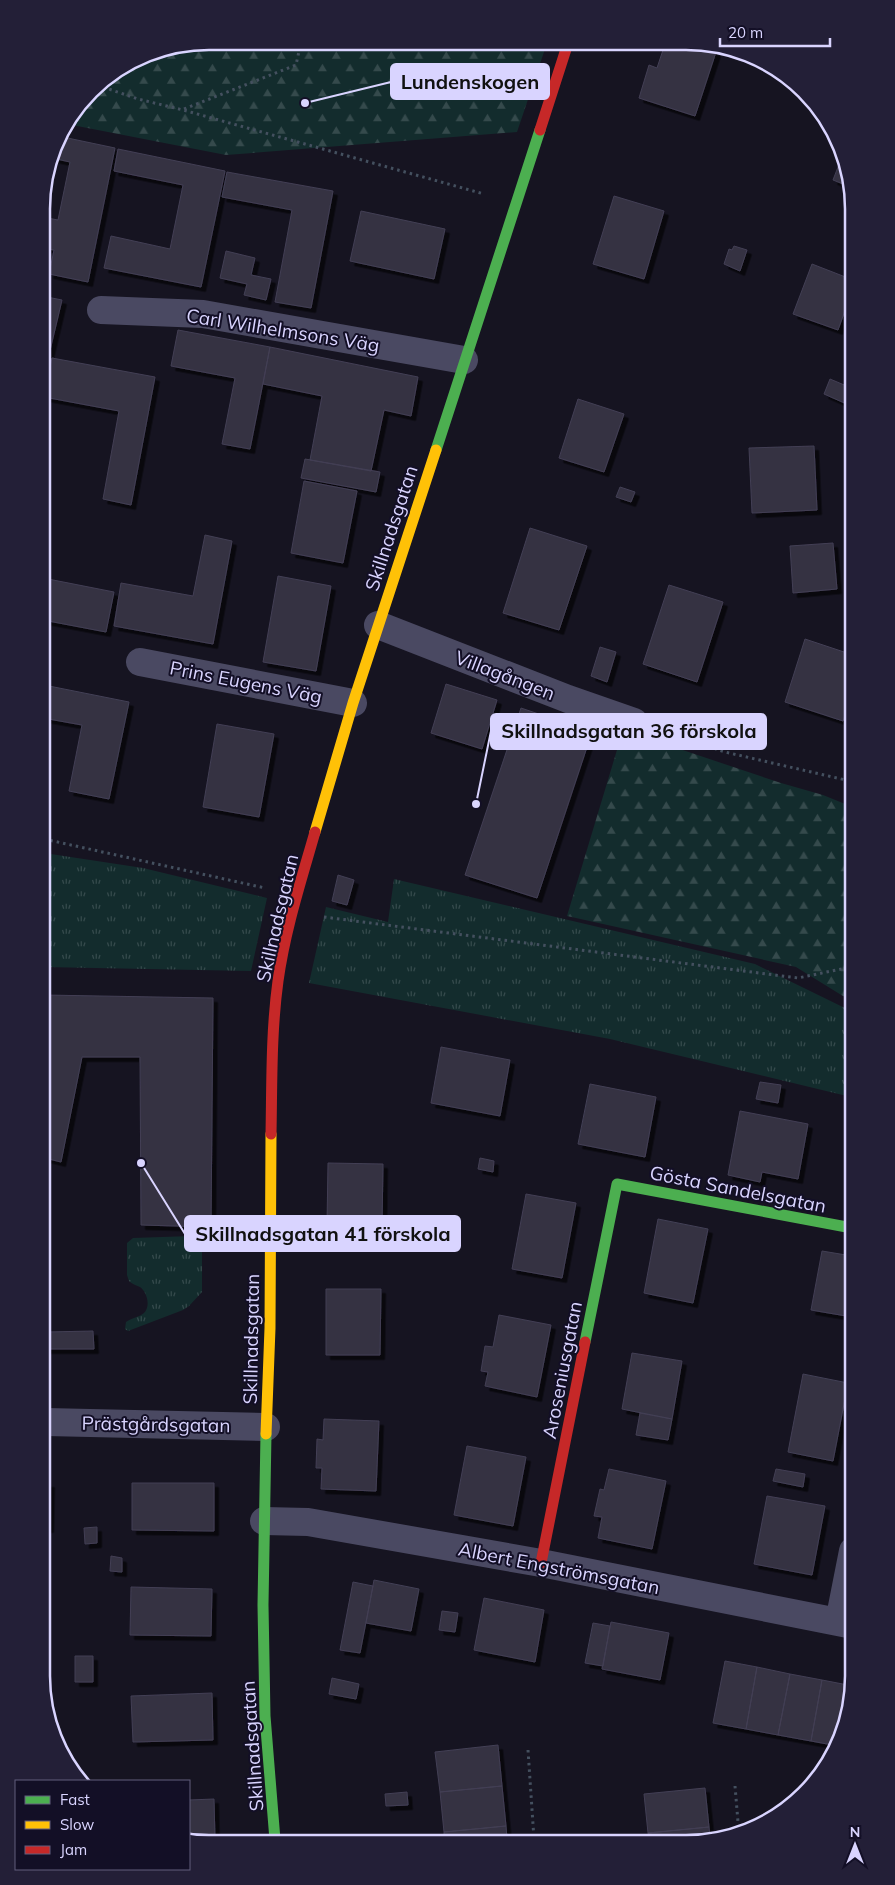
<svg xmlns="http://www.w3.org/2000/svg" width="895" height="1885" font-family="Mulish,sans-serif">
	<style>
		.grass { fill: url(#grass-tufts) }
		.forest { fill: url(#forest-firs) }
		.building { fill: #343243; stroke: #433f54; filter: url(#shadow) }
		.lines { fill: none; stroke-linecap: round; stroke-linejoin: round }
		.path { stroke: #44505f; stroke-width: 3; stroke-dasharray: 2.5 4; stroke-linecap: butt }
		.street { stroke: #4a4962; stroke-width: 28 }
		.fast { stroke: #4caf50; stroke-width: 11 }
		.slow { stroke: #ffc107; stroke-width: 11 }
		.jam { stroke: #c62828; stroke-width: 11 }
		.labels { text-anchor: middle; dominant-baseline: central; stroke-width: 4; stroke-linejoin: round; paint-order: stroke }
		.street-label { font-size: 19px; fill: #d9d4ff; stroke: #130f26 }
		.rim { fill: none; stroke: #d9d4ff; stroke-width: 2.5 }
		.leader { fill: none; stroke: #d9d4ff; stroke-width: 2 }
		.callout-dot { fill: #d9d4ff; stroke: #130f26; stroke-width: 2 }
		.callout { fill: #d9d4ff; stroke: #d9d4ff; stroke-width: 2 }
		.callout-label { font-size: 20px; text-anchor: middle; font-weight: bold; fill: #111 }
	</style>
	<defs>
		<pattern id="grass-tufts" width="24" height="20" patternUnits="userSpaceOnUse" patternTransform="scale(1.25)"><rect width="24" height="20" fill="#132c2d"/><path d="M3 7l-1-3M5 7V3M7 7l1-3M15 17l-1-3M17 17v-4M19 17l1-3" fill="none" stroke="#354a4c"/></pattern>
		<pattern id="forest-firs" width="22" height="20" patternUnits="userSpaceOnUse" patternTransform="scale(1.25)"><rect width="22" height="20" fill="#132c2d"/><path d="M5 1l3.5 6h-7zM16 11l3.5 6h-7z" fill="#354a4c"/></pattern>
		<filter id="shadow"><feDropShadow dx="4.5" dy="4.5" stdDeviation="0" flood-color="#0009"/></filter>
	</defs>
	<rect width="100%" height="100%" fill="#161421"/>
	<path class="grass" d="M44 853 143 868 267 898 251 971 44 967Z
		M394 879 755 964 851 1011V1097L610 1039 309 983 326 907 388 922Z
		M192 1236 197 1238 202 1242V1292L189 1306 183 1310 128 1331 125 1329 126 1322C131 1318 140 1317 144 1313 151 1306 147 1292 140 1287 136 1285 132 1284 129 1281L127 1275V1243L133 1238Z"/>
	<path class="forest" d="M209 41 547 43 517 132 226 155 67 124 98 83 145 54Z
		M623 730 781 783 823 795 850 806 851 1001 796 967 567 916Z"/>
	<path class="building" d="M665 44H693L716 52 695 116 639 98 649 65 657 68Z
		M58 136 115 148 88 282 49 274 54 250 42 248V217L58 220 70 162 52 158Z
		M118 149 225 171 201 287 104 268 111 236 170 249 183 185 114 171Z
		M843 154 848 165V186L833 180Z
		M227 172 333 191 311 308 275 302 292 210 222 197Z
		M614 196 664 211 644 279 593 264Z
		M361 211 445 229 434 279 350 261Z
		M734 246 747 250 740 271 724 264 729 249 732 250Z
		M226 251 255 258 251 275 271 279 266 300 244 295 247 284 220 278Z
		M812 264 848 278V302L838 330 793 314Z
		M42 296 62 300 47 363 42 361Z
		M178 330 270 347 250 449 222 444 235 378 171 366Z
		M270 347 418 377 411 416 384 410 371 471 310 460 322 396 263 384Z
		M52 358 155 377 131 505 103 499 119 411 44 397Z
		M830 379 849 387V405L824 394Z
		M578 399 624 414 604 472 559 458Z
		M814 446 817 510 752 513 749 448Z
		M305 459 380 472 376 492 301 478Z
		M304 481 357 491 343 563 291 553Z
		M620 487 635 492 631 502 616 497Z
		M530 528 587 546 559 630 503 613Z
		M205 535 232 541 213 644 114 626 121 583 193 596Z
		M833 543 837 589 793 593 790 546Z
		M278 576 331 586 316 671 263 662Z
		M43 578 114 592 106 632 43 620Z
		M669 585 723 602 697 682 643 664Z
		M805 639 850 654V699L843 721 785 702Z
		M600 647 616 652 607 682 591 676Z
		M446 684 497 700 482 749 431 733Z
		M44 685 129 702 109 799 69 791 82 725 43 718Z
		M521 708 592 732 537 898 465 875Z
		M217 724 274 734 259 817 203 807Z
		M338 875 354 880 347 905 332 901Z
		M44 995 213 998 211 1227 141 1225 140 1057H82L61 1162 45 1158Z
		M441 1047 510 1060 500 1116 431 1103Z
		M760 1082 781 1085 778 1103 756 1099Z
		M590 1084 656 1097 645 1157 578 1144Z
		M740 1111 808 1124 798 1179 762 1172 760 1182 728 1175Z
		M480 1158 494 1161 493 1172 478 1169Z
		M328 1163 383 1164 382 1226 327 1225Z
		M526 1194 576 1203 562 1278 512 1269Z
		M658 1219 708 1229 693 1303 644 1293Z
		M822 1251 852 1256V1317L811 1310Z
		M326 1289H381L380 1355H326Z
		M499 1315 551 1325 537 1397 485 1386 488 1372 481 1371 485 1346 493 1347Z
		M93 1331 94 1349H46V1332Z
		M632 1353 682 1361 672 1419 622 1409Z
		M803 1374 848 1383 833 1461 788 1452Z
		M640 1413 672 1419 668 1440 636 1435Z
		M324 1419 379 1421 376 1491 321 1489 322 1468H316L317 1439 323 1440Z
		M467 1446 526 1457 513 1526 454 1515Z
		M609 1469 666 1481 652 1549 598 1538 602 1517 594 1516 600 1489 604 1490Z
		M776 1469 805 1474 803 1487 773 1481Z
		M46 1483H50L49 1528H46Z
		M132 1483H214V1531L132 1530Z
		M767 1496 825 1506 812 1575 754 1564Z
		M97 1527V1543L85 1544 84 1528Z
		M111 1556 122 1558V1572L110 1571Z
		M374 1580 419 1589 411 1631 366 1623Z
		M353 1582 373 1586 360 1653 340 1650Z
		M131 1587 212 1589 211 1636 130 1635Z
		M484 1598 544 1610 535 1662 474 1650Z
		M442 1611 458 1613 455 1632 439 1630Z
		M611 1622 669 1633 660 1680 602 1669Z
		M593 1623 610 1626 603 1666 585 1663Z
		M75 1656H93V1682H75Z
		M725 1661 757 1667 746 1729 713 1723Z
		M757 1667 790 1674 778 1735 746 1729Z
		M790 1674 822 1680 811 1741 778 1735Z
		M332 1678 359 1684 356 1699 329 1694Z
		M822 1680 853 1686 841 1740 838 1746 811 1741Z
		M212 1693 213 1740 133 1742 131 1696Z
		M498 1745 502 1786 440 1792 435 1752Z
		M502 1786 506 1826 444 1832 440 1792Z
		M705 1788 709 1827 648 1833 644 1794Z
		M407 1792 408 1805 386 1806 385 1794Z
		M214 1799 215 1840 189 1841V1800Z
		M506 1826 507 1839H444V1832Z
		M709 1827 710 1838H649L648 1833Z"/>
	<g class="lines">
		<path class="path" d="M97 85 138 99 183 110 484 194
			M184 109 296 65 301 42
			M665 732 725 752 850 781
			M44 839 265 888
			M324 917 798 978 851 967
			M528 1750 534 1839
			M735 1786 739 1834"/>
		<path class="street" d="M101 310 203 314 464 360
			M378 625 568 699 634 722
			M140 662 353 703
			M46 1422 266 1427
			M264 1521 308 1522 541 1563 853 1625
			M839 1622 853 1551"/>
		<path class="fast" d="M436 450 540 130
			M585 1342 617 1184 852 1228
			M266 1434 263 1605 265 1716 275 1840"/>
		<path class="slow" d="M315 832 353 703 436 450
			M266 1434 270 1328 271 1134"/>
		<path class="jam" d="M540 130 568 43
			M271 1134C272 1083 271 1032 278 981 285 930 301 881 315 832
			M541 1563 585 1342"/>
	</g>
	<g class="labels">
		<g class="street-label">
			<text transform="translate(283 330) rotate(9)">Carl Wilhelmsons Väg</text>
			<text transform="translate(391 528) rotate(-72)">Skillnadsgatan</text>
			<text transform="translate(505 675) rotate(21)">Villagången</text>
			<text transform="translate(246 682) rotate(11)">Prins Eugens Väg</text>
			<text transform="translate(277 918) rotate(-77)">Skillnadsgatan</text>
			<text transform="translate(738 1189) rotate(11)">Gösta Sandelsgatan</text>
			<text transform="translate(251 1339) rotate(-89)">Skillnadsgatan</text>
			<text transform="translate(562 1370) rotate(-79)">Aroseniusgatan</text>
			<text transform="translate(156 1424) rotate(1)">Prästgårdsgatan</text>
			<text transform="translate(559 1568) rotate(11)">Albert Engströmsgatan</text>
			<text transform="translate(252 1746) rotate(-94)">Skillnadsgatan</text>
		</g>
	</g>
	<path d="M0 0H895V1885H0ZM209 50H686A159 159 0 0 1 845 209V1676A159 159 0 0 1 686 1835H209A159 159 0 0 1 50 1676V209A159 159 0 0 1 209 50Z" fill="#231f37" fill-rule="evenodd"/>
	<path class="rim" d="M209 50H686A159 159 0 0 1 845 209V1676A159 159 0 0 1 686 1835H209A159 159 0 0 1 50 1676V209A159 159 0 0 1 209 50Z"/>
	<path class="leader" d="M305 103L391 82M476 804L491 731M141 1163L185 1234"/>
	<g class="callout-dot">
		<circle cx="305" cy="103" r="5"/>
		<circle cx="476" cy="804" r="5"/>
		<circle cx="141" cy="1163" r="5"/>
	</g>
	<g class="callout">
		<rect x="391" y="64" width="158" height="35" rx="5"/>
		<rect x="491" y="714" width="275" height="35" rx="5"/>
		<rect x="185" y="1216" width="275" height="35" rx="5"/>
	</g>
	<g class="callout-label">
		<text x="470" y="89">Lundenskogen</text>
		<text x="629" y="738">Skillnadsgatan 36 förskola</text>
		<text x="323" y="1241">Skillnadsgatan 41 förskola</text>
	</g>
	<rect x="15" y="1780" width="175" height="90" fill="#130f26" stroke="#625e7d"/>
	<rect x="25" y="1796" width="25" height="8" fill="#4caf50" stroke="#625e7d"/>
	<text x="60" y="1805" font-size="15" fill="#d9d4ff">Fast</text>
	<rect x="25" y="1821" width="25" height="8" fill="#ffc107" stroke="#625e7d"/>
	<text x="60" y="1830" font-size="15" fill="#d9d4ff">Slow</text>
	<rect x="25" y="1846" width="25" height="8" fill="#c62828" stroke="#625e7d"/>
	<text x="60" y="1855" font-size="15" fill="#d9d4ff">Jam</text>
	<g transform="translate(855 1845)" stroke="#130f26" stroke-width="4" paint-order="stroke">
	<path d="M0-4L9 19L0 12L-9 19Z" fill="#d9d4ff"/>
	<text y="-8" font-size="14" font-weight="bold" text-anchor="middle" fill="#d9d4ff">N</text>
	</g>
	<path d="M720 38v8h110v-8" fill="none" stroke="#d9d4ff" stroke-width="2.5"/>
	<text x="728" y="38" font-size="15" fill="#d9d4ff" stroke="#130f26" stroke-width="4" paint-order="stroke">20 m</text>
</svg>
